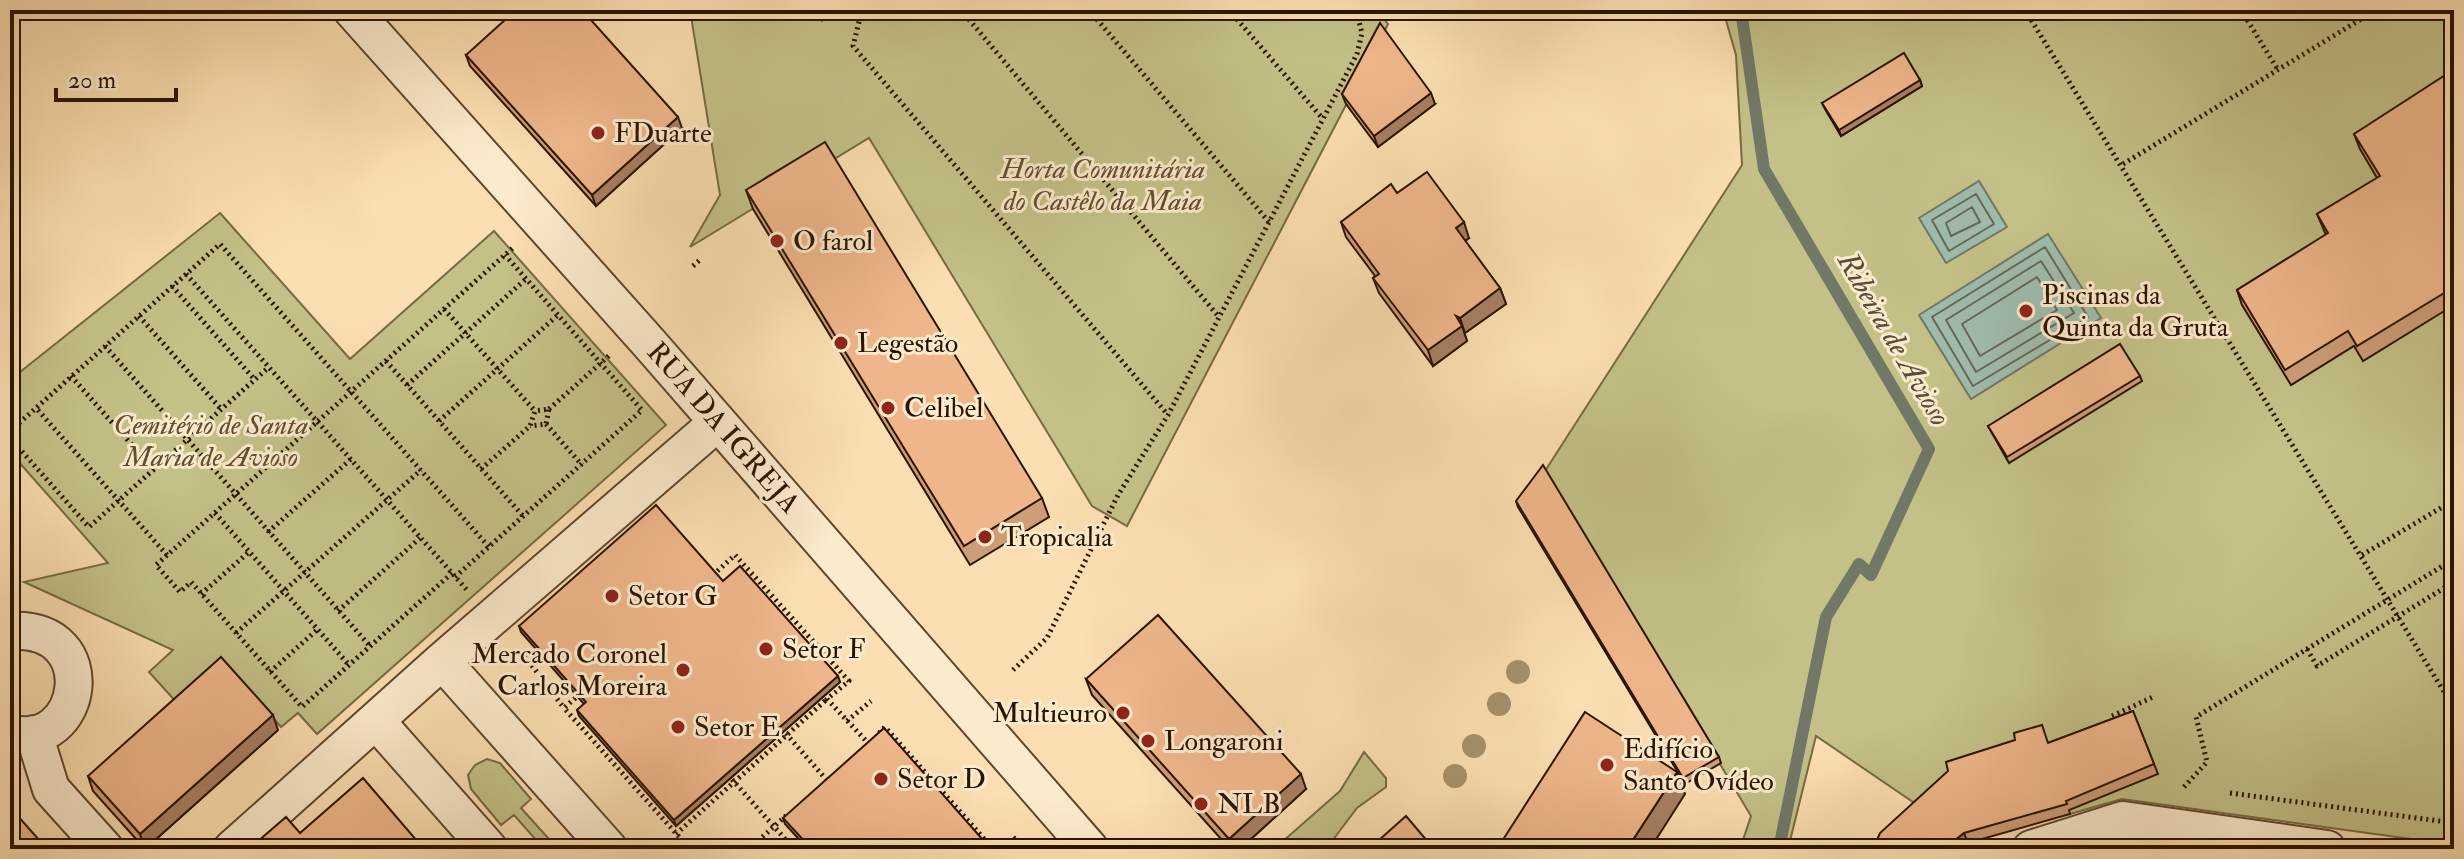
<svg xmlns="http://www.w3.org/2000/svg" width="2464" height="859" font-family="'IM FELL Double Pica',serif">
	<style>
		.green { fill: #c3c088; stroke: #776a44; stroke-width: 2 }
		.water { fill: #9fbcac; stroke: #717867; stroke-width: 2 }
		.lines { fill: none; stroke-linecap: round; stroke-linejoin: round }
		.shore { stroke: #656856; stroke-width: 2 }
		.stream { stroke: #717867; stroke-width: 12 }
		.street-casing { stroke: #5f462c; stroke-width: 40 }
		.path { stroke: #2b1300; stroke-width: 5; stroke-dasharray: 2 4; stroke-linecap: butt }
		.street { stroke: #fceacc; stroke-width: 36 }
		.tree { fill: #a6906a }
		.wall { fill: #cd9d77; stroke: #2b1300; stroke-width: 2 }
		.shaded-wall { fill: #a77f61; stroke: #2b1300; stroke-width: 2 }
		.building { fill: #eeb68a; stroke: #2b1300; stroke-width: 2 }
		.poi-dot { fill: #8f2418; stroke: #fceacc; stroke-width: 3 }
		.labels { text-anchor: middle; dominant-baseline: central; stroke-width: 6; stroke-linejoin: round; paint-order: stroke }
		.poi-label { font-size: 28px; fill: #2b1300; stroke: #fceacc; text-anchor: start }
		.park-label { font-size: 28px; font-style: italic; fill: #605030; stroke: #fceacc }
		.street-label { font-size: 28px; fill: #2b1300; stroke: #fceacc }
		.water-label { font-size: 30px; font-style: italic; fill: #544e3c; stroke: #fceacc }
	</style>
	<rect width="100%" height="100%" fill="#fbdeb1"/>
	<filter id="stains"><feTurbulence type="fractalNoise" baseFrequency=".0025" numOctaves="4"/><feColorMatrix values="0 0 0 0 .2 0 0 0 0 .09 0 0 0 0 .02 0 0 0 .5 -.17"/></filter>
	<radialGradient id="worn" r=".72"><stop offset=".6" stop-color="#630" stop-opacity="0"/><stop offset="1" stop-color="#630" stop-opacity=".3"/></radialGradient>
	<path class="green" d="M690 10H815L822 21 829 10H1377L1388 24 1127 526 1092 506 869 138 690 247 720 195Z
		M1723 10H2454V840L2433 842 2122 799 2070 814 1935 817 1816 736 1788 849H1740L1751 816 1545 471 1742 165 1736 55Z
		M220 213 350 359 494 231 666 425 317 734 298 713 281 727 225 664 179 705 149 672 173 650 24 582 108 563 10 452V380Z
		M1364 752 1386 778V787L1357 808 1326 849H1274L1340 791Z
		M487 759 500 763 531 799 521 808 558 849H544L514 815 501 825 471 789 468 775 475 765Z
		M2134 835 2222 849H2089Z"/>
	<path class="water" d="M1979 181 2007 227 1946 263 1919 218Z
		M2048 234 2101 318 1971 399 1919 315Z"/>
	<g class="lines">
		<path class="shore" d="M1976 194 1994 224 1949 251 1932 220Z
			M1972 207 1980 222 1951 236 1946 223Z
			M2045 247 2088 317 1973 386 1932 317Z
			M2041 261 2074 313 1976 372 1946 320Z
			M2037 277 2057 310 1980 356 1962 324Z"/>
		<path class="stream" d="M1741 10 1764 169 1929 449 1871 575 1859 564 1826 617 1779 849"/>
		<g class="street-casing">
			<path id="street" d="M352 10 649 343 1090 849
				M10 631C106 625 83 754 10 733
				M442 661 609 849
				M377 722 489 849
				M34 734 51 789 105 849
				M232 849 442 661 718 422
				M2031 849 2123 820 2327 849"/>
		</g>
		<path class="path" d="M862 10 853 46 1168 415
			M961 10 1219 317
			M1089 10 1269 222
			M1229 10 1323 119
			M2025 10 2454 708
			M2241 10 2278 70
			M2123 164 2376 10
			M693 266 701 259
			M186 274 467 590
			M172 286 255 380
			M444 309 535 411
			M139 316 221 409
			M105 346 370 646
			M386 361 523 516
			M71 376 154 470
			M407 385 526 279
			M549 409 611 354
			M439 421 558 315
			M546 424 582 465
			M10 431 36 408
			M10 438 89 527 269 367
			M481 469 530 426 535 411 549 409 546 424 530 426
			M215 513 349 665
			M268 532 351 459
			M167 555 36 408 220 244 489 547
			M2362 555 2454 500
			M452 573 302 707 191 582 180 592 156 565 515 246
			M713 575 735 555 849 681 827 699 868 743
			M455 577 642 410 505 255
			M201 594 249 552
			M338 611 420 538
			M236 633 421 470
			M2307 649 2317 666 2454 582
			M521 651 564 708
			M1013 670 1047 638 1118 495 1168 415 1357 54 1362 33 1356 10
			M270 672 318 629
			M2445 692 2454 681
			M580 694 564 708 690 849
			M2112 716 2153 697
			M847 721 871 701
			M782 729 831 785
			M879 733 885 727 993 849
			M728 775 794 849
			M2184 787 2207 762 2196 717 2454 559
			M2230 793 2454 823
			M676 834 827 699
			M749 849 788 814
			M1000 849 1013 837 1024 849"/>
		<use href="#street" class="street"/>
	</g>
	<g class="tree">
		<circle cx="1518" cy="672" r="12"/>
		<circle cx="1499" cy="704" r="12"/>
		<circle cx="1474" cy="746" r="12"/>
		<circle cx="1455" cy="776" r="12"/>
	</g>
	<path class="wall" d="M466 55 682 128 596 206 470 66Z
		M2454 79V305L2363 361 2354 346 2291 385 2242 305 2237 290 2326 235 2317 214 2377 178 2360 149 2354 134Z
		M1920 80 1922 86 1841 136 1825 109 1822 103Z
		M1342 94 1435 104 1378 147 1346 104Z
		M746 190 1042 498 1049 517 970 565 753 209Z
		M1397 193 1469 238 1465 241 1500 288 1506 304 1465 333 1464 332 1467 341 1433 366 1379 293 1373 278 1375 276 1346 237 1341 222Z
		M2140 376 2142 381 2009 463 1988 426Z
		M1516 501 1719 757 1721 763 1685 784 1518 507Z
		M723 581 840 682 676 826 579 716 577 710 584 704 521 632 519 626Z
		M1086 679 1306 789 1240 849H1230L1092 695Z
		M2133 711 2158 774 2069 810 2070 814 1968 843 1873 849 2048 743Z
		M278 730 145 849 93 791 88 776Z
		M783 818 991 849 806 847 785 824Z"/>
	<path class="shaded-wall" d="M1920 80 1922 86 1841 136 1839 130Z
		M1431 93 1435 104 1378 147 1374 136Z
		M678 117 682 128 596 206 592 195Z
		M1464 222 1469 238 1462 243 1456 228Z
		M1500 288 1506 304 1465 333 1460 318Z
		M1462 326 1467 341 1433 366 1428 350Z
		M838 676 840 682 676 826 674 820Z
		M273 715 278 730 145 849 140 834Z
		M1677 772 1685 794 1650 849H1627Z
		M1301 774 1306 789 1240 849H1233L1229 839Z
		M1964 833 1968 843 1960 849H1944Z"/>
	<path class="building" d="M516 10H582L678 117 592 195 466 55Z
		M1380 23 1431 93 1374 136 1342 94Z
		M1904 53 1920 80 1839 130 1822 103Z
		M2450 72 2454 79V287L2357 346 2348 331 2285 370 2237 290 2328 233 2317 214 2380 176 2354 134Z
		M825 142 1042 498 964 546 746 190Z
		M1427 172 1464 222 1456 228 1500 288 1460 318 1456 316 1462 326 1428 350 1373 278 1379 274 1341 222 1391 184 1397 193Z
		M2120 344 2140 376 2007 457 1988 426Z
		M1543 465 1719 757 1683 778 1516 501Z
		M656 505 723 581 740 566 838 676 674 820 577 710 586 702 519 626Z
		M1158 615 1301 774 1229 839 1086 679Z
		M221 657 273 715 140 834 88 776Z
		M2133 711 2154 764 2066 801 2067 804 1964 833 1944 849H1873L1880 833 1948 771 1946 762 2015 740 2014 733 2042 725 2048 743Z
		M1585 712 1677 772 1627 849H1497Z
		M884 728 991 849H804L808 845 783 818Z
		M363 778 424 849H249L286 817 300 833Z
		M10 807 47 849H10Z
		M1406 816 1434 849H1369Z
		M1009 844 1013 849H1003Z"/>
	<g class="poi-dot">
		<circle cx="598" cy="133" r="8"/>
		<circle cx="777" cy="241" r="8"/>
		<circle cx="2026" cy="311" r="8"/>
		<circle cx="841" cy="343" r="8"/>
		<circle cx="888" cy="408" r="8"/>
		<circle cx="985" cy="537" r="8"/>
		<circle cx="612" cy="596" r="8"/>
		<circle cx="766" cy="649" r="8"/>
		<circle cx="683" cy="670" r="8"/>
		<circle cx="1123" cy="713" r="8"/>
		<circle cx="678" cy="727" r="8"/>
		<circle cx="1148" cy="741" r="8"/>
		<circle cx="1607" cy="765" r="8"/>
		<circle cx="881" cy="779" r="8"/>
		<circle cx="1201" cy="804" r="8"/>
	</g>
	<g class="labels">
		<g class="poi-label">
			<text x="614" y="133">FDuarte</text>
			<text x="793" y="241">O farol</text>
			<text x="2042" y="295">Piscinas da<tspan x="2042" dy="32">Quinta da Gruta</tspan></text>
			<text x="857" y="343">Legestão</text>
			<text x="904" y="408">Celibel</text>
			<text x="1001" y="537">Tropicalia</text>
			<text x="628" y="596">Setor G</text>
			<text x="782" y="649">Setor F</text>
			<text x="667" y="654" text-anchor="end">Mercado Coronel<tspan x="667" dy="32">Carlos Moreira</tspan></text>
			<text x="1107" y="713" text-anchor="end">Multieuro</text>
			<text x="694" y="727">Setor E</text>
			<text x="1164" y="741">Longaroni</text>
			<text x="1623" y="749">Edifício<tspan x="1623" dy="32">Santo Ovídeo</tspan></text>
			<text x="897" y="779">Setor D</text>
			<text x="1217" y="804">NLB</text>
		</g>
		<g class="park-label">
			<text x="1103" y="169">Horta Comunitária<tspan x="1103" dy="32">do Castêlo da Maia</tspan></text>
			<text x="211" y="425">Cemitério de Santa<tspan x="211" dy="32">Maria de Avioso</tspan></text>
		</g>
		<g class="street-label">
			<text transform="translate(723 428) rotate(49)">RUA DA IGREJA</text>
		</g>
		<g class="water-label">
			<text transform="translate(1894 339) rotate(60)">Ribeira de Avioso</text>
		</g>
	</g>
	<rect width="2464" height="859" fill="none" stroke="#fbdeb1" stroke-width="40"/>
	<rect x="12" y="12" width="2440" height="835" fill="none" stroke="#2b1300" stroke-width="4"/>
	<rect x="20" y="20" width="2424" height="819" fill="none" stroke="#2b1300" stroke-width="2"/>
	<path d="M56 88v12h120v-12" fill="none" stroke="#2b1300" stroke-width="4"/>
	<text x="68" y="88" font-size="24" fill="#2b1300" stroke="#fceacc" stroke-width="6" paint-order="stroke">20 m</text>
	<rect width="100%" height="100%" filter="url(#stains)"/>
	<rect width="100%" height="100%" fill="url(#worn)"/>
</svg>
